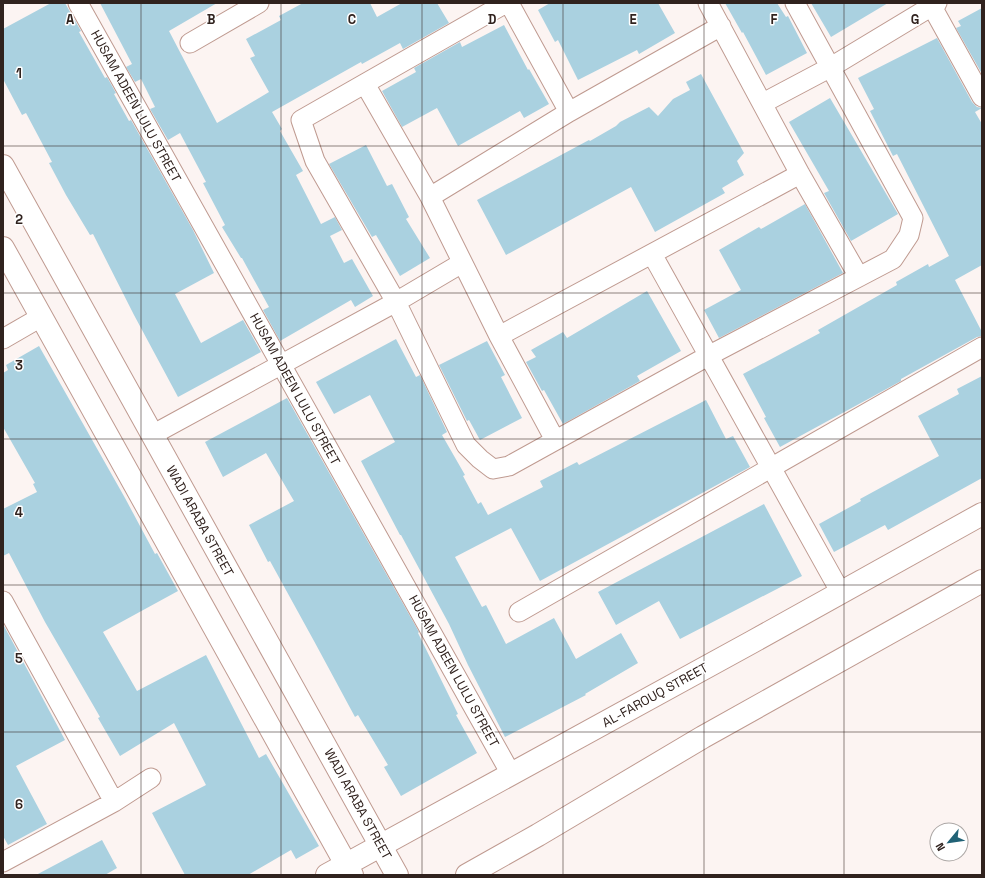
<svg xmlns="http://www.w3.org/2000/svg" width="985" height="878" font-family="'Space Grotesk',sans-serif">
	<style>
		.building { fill: #aad1e0 }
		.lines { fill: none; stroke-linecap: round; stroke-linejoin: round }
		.street-casing { stroke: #bf9a90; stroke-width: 21 }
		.secondary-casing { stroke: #bf9a90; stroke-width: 24 }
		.primary-casing { stroke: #bf9a90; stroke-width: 24 }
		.street { stroke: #fff; stroke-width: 19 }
		.secondary { stroke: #fff; stroke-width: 22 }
		.primary { stroke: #fff; stroke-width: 22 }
		.grid { fill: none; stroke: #30221e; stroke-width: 1; stroke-opacity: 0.55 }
		.labels { text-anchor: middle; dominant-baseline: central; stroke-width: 3; stroke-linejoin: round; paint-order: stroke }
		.street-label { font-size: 13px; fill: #30221e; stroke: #fff }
		.grid-label { font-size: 13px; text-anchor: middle; font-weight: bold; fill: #30221e; stroke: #fff; stroke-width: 3; stroke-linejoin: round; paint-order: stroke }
	</style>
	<rect width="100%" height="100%" fill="#fcf4f2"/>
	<path class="building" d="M51 3H65L81 31 79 32 105 78 107 77 116 93 114 94 129 121 131 120 193 230 214 273 175 294 201 343 243 320 261 352 178 397 134 315 93 234 90 235 66 195 49 163 52 162 26 113 22 115 3 79V29Z
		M100 3H217L169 31 217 123 269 92 250 58 255 56 246 39 281 20 279 16 303 3H370L377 17 402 3H437L449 23 403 49 400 43 362 64 361 62 272 112 282 129 280 131 303 171 296 175 321 224 335 217 342 230 330 236 344 263 352 259 373 296 355 307 351 300 280 341 263 310 269 307 242 258H241L222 227 225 225 203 183 206 182 180 133 168 140 150 109 155 107 141 79 135 82 126 67 132 64Z
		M550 3H658L675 33 639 54 637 50 578 80 558 40 555 42 538 10Z
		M725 3H777L786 17 788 16 807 53 766 75 743 32 742 33Z
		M811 3H888L831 37Z
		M982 8V74L956 28 961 26 958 21Z
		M504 25 528 70 529 69 549 104 524 118 520 111 458 146 437 108 402 127 382 91 416 72 414 68 460 42 462 47Z
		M937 38 972 102 977 107 982 108 975 112 982 124V265L955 280 982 332V336L977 337 901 379V381L870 398 780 447 764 418 766 417 743 374 820 333 818 330 897 285 896 282 928 264 929 267 949 256 897 154 893 156 870 111 874 109 858 78Z
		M701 74 744 153 737 161 744 175 722 188 725 193 655 232 631 187 506 255 477 200 589 140 590 141 616 126 620 122 649 107 658 116 673 99 690 90 686 82Z
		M830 98 898 214 851 241 824 193 829 191 789 122Z
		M366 145 387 186 392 184 409 217 406 219 430 258 400 276 376 235 372 237 329 164Z
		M805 204 843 273 719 338 704 310 741 290 719 250 759 227 761 229Z
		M647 291 681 351 637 376 640 381 563 424 544 390 542 391 526 362 536 357 531 350 563 332 567 338Z
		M396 339 416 377 420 375 447 432 442 435 465 475 463 476 478 504 481 502 488 515 543 487 540 481 577 462 579 465 706 400 726 439 733 436 750 467 540 581 511 528 455 557 482 607 486 605 506 644 554 618 576 659 621 633 638 663 585 694 586 695 505 737 468 665 449 624 401 535H400L361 461 395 442 370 395 334 414 316 382Z
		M487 341 505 375 501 377 522 418 480 440 469 420 467 421 439 365Z
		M39 346 125 498 155 554 157 553 178 591 103 632 137 691 206 655 259 758 266 754 319 846 296 859 291 850 248 875H185L152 813 206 785 174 723 120 756 98 718 100 717 45 622 9 553 3 556V509L37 492 33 484 35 483 3 427V373L8 370 6 365Z
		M982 376V478L888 530 885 525 834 552 819 524 861 501 860 499 939 456 918 416 959 394 957 389Z
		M287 398 419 632 418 633 458 714 456 715 477 753 401 796 384 767 388 765 358 715 355 717 314 641 270 561 268 562 249 525 294 501 266 453 223 477 205 442Z
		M764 504 802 576 680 639 659 601 616 625 598 592Z
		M3 624 65 740 16 766 47 824 8 845 3 836Z
		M102 840 117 868 105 875H36Z"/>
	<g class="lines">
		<g class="street-casing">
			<path id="street" d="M78 3 511 774
				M506 3 301 120 315 161 396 302 466 445 480 459 493 469 509 466 708 356 893 259 909 235 913 218 795 3
				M509 3 569 112
				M708 3 800 174 859 277
				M930 3 982 97
				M190 43 259 3
				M365 84 430 197 499 336 555 440
				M763 103 831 67 937 3
				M430 197 569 112 721 26
				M652 254 841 593
				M499 336 800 174
				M3 339 41 317
				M152 435 396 302 462 263
				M3 601 114 802
				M519 612 982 347
				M3 862 114 802 151 778"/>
		</g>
		<g class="secondary-casing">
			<path id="secondary" d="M3 166 397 875
				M3 248 352 875"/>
		</g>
		<g class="primary-casing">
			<path id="primary" d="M327 875 752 642 982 514
				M467 875 538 835 703 737 982 581"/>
		</g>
		<use href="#street" class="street"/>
		<use href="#secondary" class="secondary"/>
		<use href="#primary" class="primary"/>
	</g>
	<path class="grid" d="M141 3V875M281 3V875M422 3V875M563 3V875M704 3V875M844 3V875M3 146H982M3 293H982M3 439H982M3 585H982M3 732H982"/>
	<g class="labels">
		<g class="street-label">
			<text transform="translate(136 106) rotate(61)">HUSAM ADEEN LULU STREET</text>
			<text transform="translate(295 389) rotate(61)">HUSAM ADEEN LULU STREET</text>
			<text transform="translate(200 521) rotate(61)">WADI ARABA STREET</text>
			<text transform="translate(454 671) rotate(61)">HUSAM ADEEN LULU STREET</text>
			<text transform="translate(655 695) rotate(-29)">AL-FAROUQ STREET</text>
			<text transform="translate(358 804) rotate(61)">WADI ARABA STREET</text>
		</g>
	</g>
	<g class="grid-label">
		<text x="70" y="24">A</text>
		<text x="211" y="24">B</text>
		<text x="352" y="24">C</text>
		<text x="492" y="24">D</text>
		<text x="633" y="24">E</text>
		<text x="774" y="24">F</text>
		<text x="915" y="24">G</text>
		<text x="19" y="78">1</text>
		<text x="19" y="224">2</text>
		<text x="19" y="370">3</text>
		<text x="19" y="517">4</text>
		<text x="19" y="663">5</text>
		<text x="19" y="809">6</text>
	</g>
	<rect width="985" height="878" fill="none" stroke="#30221e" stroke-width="8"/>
	<g transform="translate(949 842) rotate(241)"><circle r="19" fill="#ffffff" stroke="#aca7a5"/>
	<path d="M0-3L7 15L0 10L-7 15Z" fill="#216276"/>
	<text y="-6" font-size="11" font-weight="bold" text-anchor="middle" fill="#30221e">N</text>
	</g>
</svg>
